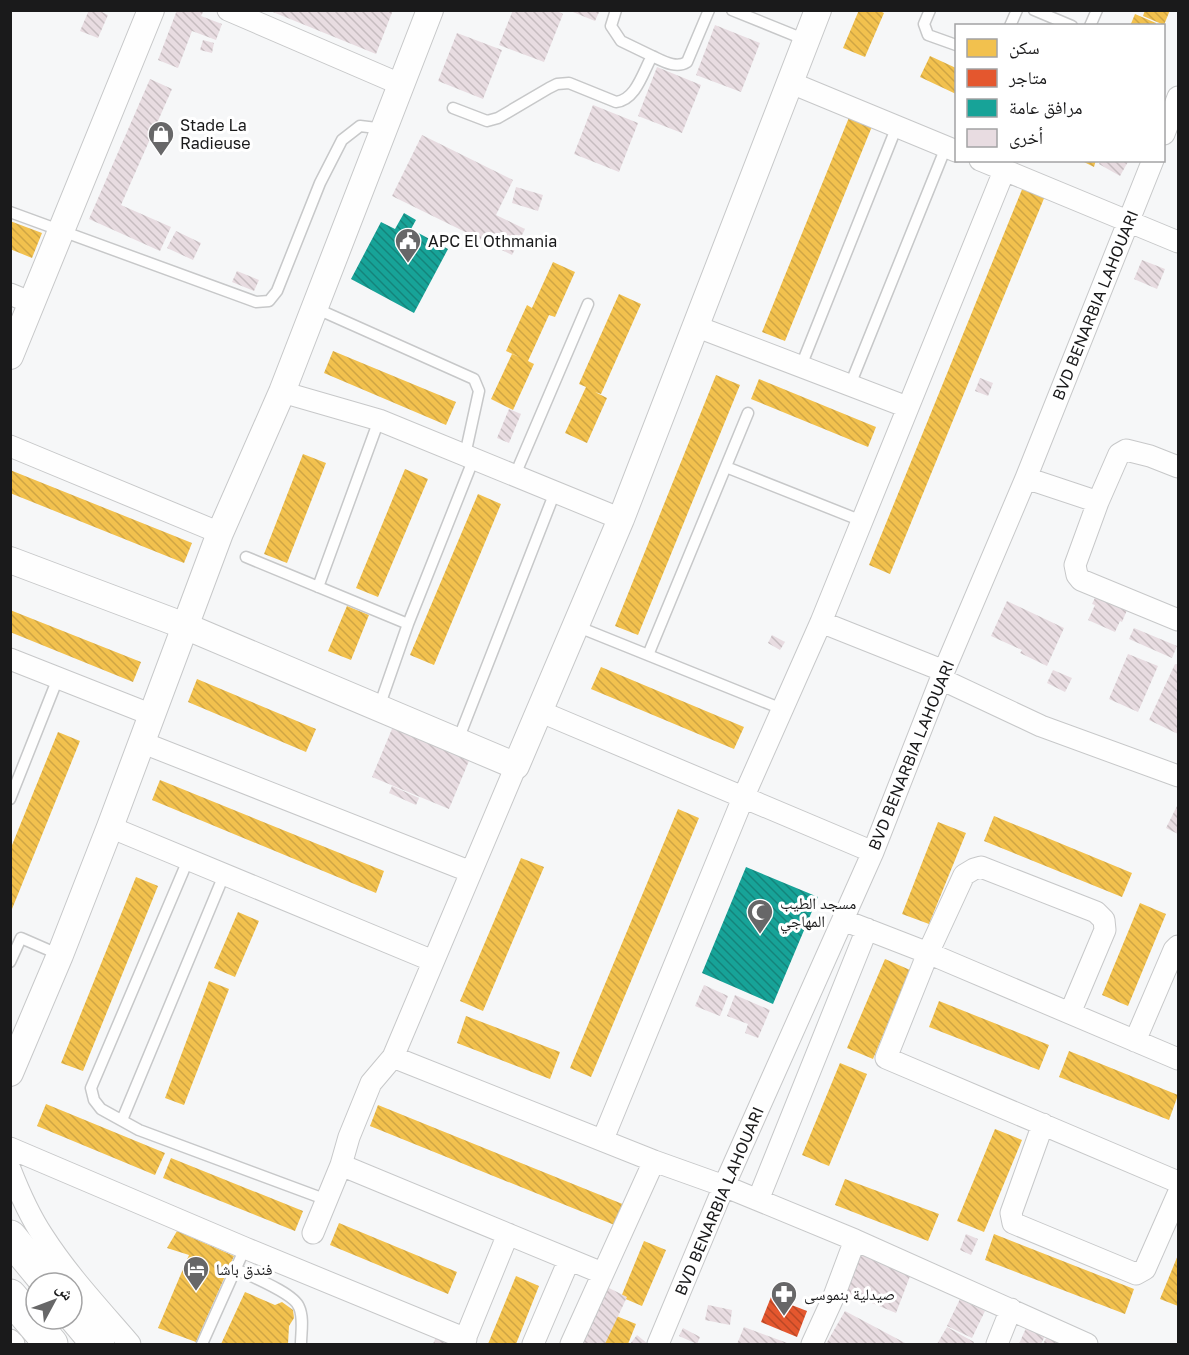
<svg xmlns="http://www.w3.org/2000/svg" width="1189" height="1355" font-family="'Golos Text','Noto Naskh Arabic',sans-serif">
	<style>
		.homes { fill: url(#homes-back-hatch) }
		.shops { fill: url(#shops-back-hatch) }
		.public { fill: url(#public-back-hatch) }
		.building { fill: url(#building-back-hatch) }
		.lines { fill: none; stroke-linecap: round; stroke-linejoin: round }
		.service-casing { stroke: #c7c8c9; stroke-width: 13 }
		.minor-casing { stroke: #c7c8c9; stroke-width: 23 }
		.tertiary-casing { stroke: #c7c8c9; stroke-width: 28 }
		.trunk-casing { stroke: #c7c8c9; stroke-width: 35 }
		.service { stroke: #fefefe; stroke-width: 10 }
		.minor { stroke: #fefefe; stroke-width: 21 }
		.tertiary { stroke: #fefefe; stroke-width: 26 }
		.trunk { stroke: #fefefe; stroke-width: 33 }
		.labels { text-anchor: middle; dominant-baseline: central; stroke-width: 6; stroke-linejoin: round; paint-order: stroke }
		.poi-label { font-size: 16px; fill: #1a1a1b; stroke: #fff; text-anchor: start }
		.street-label { font-size: 16px; fill: #1a1a1b; stroke: #fff }
	</style>
	<defs>
		<pattern id="homes-back-hatch" width="6" height="6" patternUnits="userSpaceOnUse" patternTransform="scale(1.5)"><rect width="6" height="6" fill="#f2c14e"/><path d="M-1 5l2 2M0 0l6 6M5-1l2 2" fill="none" stroke="#cfa544"/></pattern>
		<pattern id="shops-back-hatch" width="6" height="6" patternUnits="userSpaceOnUse" patternTransform="scale(1.5)"><rect width="6" height="6" fill="#e4572e"/><path d="M-1 5l2 2M0 0l6 6M5-1l2 2" fill="none" stroke="#b84726"/></pattern>
		<pattern id="public-back-hatch" width="6" height="6" patternUnits="userSpaceOnUse" patternTransform="scale(1.5)"><rect width="6" height="6" fill="#17a398"/><path d="M-1 5l2 2M0 0l6 6M5-1l2 2" fill="none" stroke="#14847b"/></pattern>
		<pattern id="building-back-hatch" width="6" height="6" patternUnits="userSpaceOnUse" patternTransform="scale(1.5)"><rect width="6" height="6" fill="#e8dce1"/><path d="M-1 5l2 2M0 0l6 6M5-1l2 2" fill="none" stroke="#c6bcc0"/></pattern>
	</defs>
	<rect width="100%" height="100%" fill="#f6f7f8"/>
	<path class="homes" d="M859 10H878L884 13 865 57 843 48Z
		M1145 10H1170L1164 25 1143 16Z
		M1135 14 1156 23 1155 26H1130Z
		M930 56 956 68V94L920 77Z
		M850 115 873 124 785 341 762 332Z
		M1080 160H1096L1094 167Z
		M1023 187 1045 196 890 574 869 565Z
		M10 221 42 233 32 258 10 249Z
		M553 262 575 272 555 317 549 315 528 361 534 364 513 410 491 399 512 354 522 358 506 351 527 305 532 308Z
		M619 294 641 304 601 394 595 392 607 398 587 443 565 433 586 387 579 384Z
		M333 351 456 402 446 425 324 373Z
		M716 375 740 385 638 635 615 626Z
		M759 379 876 427 868 447 751 399Z
		M303 454 326 463 287 563 264 554Z
		M405 469 428 479 378 597 356 588Z
		M10 470 192 543 184 563 10 493Z
		M478 494 501 504 434 665 410 655Z
		M347 606 369 615 351 660 328 651Z
		M10 610 141 662 133 682 10 632Z
		M601 667 744 727 734 749 591 689Z
		M197 679 316 729 306 752 188 702Z
		M58 732 80 741 12 909 10 908V850Z
		M160 780 384 871 376 893 152 800Z
		M678 809 699 818 591 1077 570 1068Z
		M994 816 1132 873 1122 897 984 841Z
		M938 822 966 833 929 924 902 914Z
		M521 858 544 867 483 1011 460 1001Z
		M136 877 158 886 83 1071 61 1063Z
		M1140 903 1166 914 1128 1006 1102 995Z
		M238 912 259 921 235 977 214 968Z
		M885 959 910 970 873 1059 847 1048Z
		M209 981 229 989 184 1105 165 1098Z
		M939 1001 1049 1045 1039 1070 929 1027Z
		M466 1016 560 1052 550 1079 457 1043Z
		M1069 1051 1178 1095 1169 1120 1059 1077Z
		M840 1063 867 1074 829 1166 802 1155Z
		M46 1104 165 1153 155 1175 37 1126Z
		M378 1105 625 1205 617 1226 370 1126Z
		M995 1129 1022 1140 984 1232 957 1221Z
		M171 1158 303 1211 295 1231 163 1178Z
		M845 1179 939 1214 928 1241 835 1205Z
		M339 1223 457 1272 448 1294 330 1245Z
		M177 1231 234 1256 196 1342 158 1328 189 1255 167 1248Z
		M994 1234 1134 1289 1125 1314 985 1260Z
		M644 1241 666 1250 642 1306 621 1297Z
		M1178 1255V1306L1160 1299Z
		M516 1276 539 1286 516 1344H488Z
		M245 1292 275 1305 282 1302 293 1310 294 1318 289 1326 288 1344H221Z
		M614 1315 636 1324 628 1344H602Z"/>
	<path class="shops" d="M771 1297 807 1311 797 1337 761 1322Z"/>
	<path class="public" d="M404 213 416 220 411 229 448 249 414 313 351 279 381 222 395 229Z
		M746 867 818 897 773 1004 702 973Z"/>
	<path class="building" d="M89 10H98L108 15 98 38 80 31Z
		M177 10H204L201 16 222 24 216 40 192 31 178 68 158 60Z
		M268 10H393L376 54Z
		M513 10H555L563 14 544 62 499 45Z
		M568 10H600L595 21Z
		M715 25 760 43 741 92 696 75Z
		M457 33 502 50 483 99 438 81Z
		M203 40 214 43 212 53 200 50Z
		M657 67 701 85 682 133 638 116Z
		M150 79 172 89 121 205 171 227 160 251 89 219Z
		M593 105 638 123 619 172 574 154Z
		M422 135 513 180 496 215 525 229 512 255 392 196Z
		M1101 160H1129L1120 176 1099 164Z
		M516 187 543 195 538 211 512 203Z
		M176 231 201 243 193 260 167 248Z
		M1142 260 1165 269 1157 289 1134 279Z
		M237 271 259 280 254 291 232 282Z
		M980 378 993 383 988 396 975 391Z
		M509 409 521 414 509 443 497 438Z
		M1102 583 1133 596 1122 622 1120 621 1115 632 1088 620 1095 605 1092 604Z
		M1007 601 1064 628 1047 666 1020 653 1022 650 991 636Z
		M1134 628 1177 646 1172 658 1129 639Z
		M772 635 785 642 780 650 768 643Z
		M1128 654 1158 666 1138 712 1109 699Z
		M1175 664 1178 665V734L1149 720Z
		M1053 670 1072 678 1065 692 1047 683Z
		M394 724 471 756 449 809 372 777Z
		M392 786 419 798 416 805 389 793Z
		M1178 804V834L1166 828Z
		M704 985 728 996 720 1016 695 1006Z
		M735 995 770 1010 758 1038 745 1033 748 1024 727 1016Z
		M966 1234 978 1239 971 1255 960 1250Z
		M860 1250 912 1271 896 1313 843 1291Z
		M607 1287 627 1297 605 1344H580Z
		M960 1299 985 1311 972 1338 947 1326Z
		M708 1305 732 1310 730 1325 705 1320Z
		M845 1311 907 1344H826Z
		M744 1327 790 1344H737Z
		M947 1327 974 1342 973 1344H937Z
		M683 1328 700 1337 697 1344 679 1336Z
		M1026 1328 1045 1336 1041 1344H1019Z
		M1049 1332 1076 1344H1043Z
		M637 1335 648 1344H630Z
		M436 1337 453 1344H433Z"/>
	<g class="lines">
		<g class="service-casing">
			<path id="service" d="M732 10 806 40
				M930 10 924 24 928 35 956 45
				M1034 10 1072 26
				M1010 26 1017 10
				M1090 26 1097 10
				M652 56C663 61 676 69 687 62L709 10
				M453 108 487 121 498 118 549 88 557 84 569 83 616 102C636 100 643 72 652 56L621 41 611 26 616 10
				M10 212 256 302 269 301 277 291 320 183 342 140 360 126 385 129
				M315 308 474 379 479 391 465 455
				M801 366 897 126
				M850 385 946 147
				M726 467 862 521
				M515 475 588 304
				M246 557 408 624 474 458
				M318 587 379 420
				M576 626 782 709
				M648 655 748 413
				M379 707 408 624
				M458 740 555 492
				M10 799 58 678
				M188 860 91 1088 94 1100 101 1109 139 1130 327 1200
				M10 962 21 938 60 955
				M122 1120 224 875
				M236 1269C250 1276 294 1293 299 1307 304 1318 301 1333 301 1344
				M202 1344 245 1248"/>
		</g>
		<g class="minor-casing">
			<path id="minor" d="M228 10 402 85
				M789 82 956 151
				M1164 134 1178 97
				M980 160 1178 242
				M10 294 32 303
				M695 326 907 407
				M282 392 379 420 621 519
				M10 446 220 533
				M1026 478 1098 502 1075 565 1077 575 1081 580 1178 620
				M1098 502 1119 454 1126 450 1150 456 1178 467
				M821 622 944 671
				M10 659 152 715
				M941 679 1041 726 1178 776
				M539 711 873 852
				M141 742 471 872
				M110 827 433 961
				M843 920 928 953 886 1058 1178 1182
				M1070 1013 1105 930 1104 920 1096 912 981 867 974 869 964 875 928 953 1178 1059
				M1135 1041 1174 950 1178 946
				M393 1057 654 1161 724 1186 855 1240 1087 1344
				M1043 1124 1011 1213 1013 1223 1136 1274 1145 1269 1178 1194
				M603 1139 743 798 821 622 1004 171
				M10 1148 245 1248 466 1339
				M341 1165 602 1273
				M10 1169C19 1192 29 1215 43 1236 68 1275 100 1309 130 1344
				M758 1200 867 929
				M313 1233 341 1165 349 1137 371 1083 393 1057 516 766
				M10 1340 14 1344
				M463 1344 508 1234
				M533 1344 569 1260
				M571 1344 654 1161
				M658 1344 724 1186 873 852 944 671 1026 478 1153 160
				M812 1344 834 1296 855 1240
				M997 1344 1011 1309"/>
		</g>
		<g class="tertiary-casing">
			<path id="tertiary" d="M10 356 151 10
				M10 560 185 626 516 766 621 519 818 10
				M10 1073 60 955 110 827 220 533 282 392 430 10"/>
		</g>
		<g class="trunk-casing">
			<path id="trunk" d="M10 1237 48 1283
				M10 1296 51 1344
				M72 1313 98 1344"/>
		</g>
		<use href="#service" class="service"/>
		<use href="#minor" class="minor"/>
		<use href="#tertiary" class="tertiary"/>
		<use href="#trunk" class="trunk"/>
	</g>
	<defs>
		<g id="shop-pin" transform="scale(1.35)"><path d="M0 17L-7.5 6A9.5 9.5 0 1 1 7.5 6Z" fill="#676768" stroke="#fff"/><path d="M-5-2.5h2.3a2.7 3.5 0 0 1 5.4 0H5L5.5 6h-11ZM-1.5-2.5h3a1.5 2.3 0 0 0-3 0Z" fill="#fff"/></g>
		<g id="civic-pin" transform="scale(1.35)"><path d="M0 17L-7.5 6A9.5 9.5 0 1 1 7.5 6Z" fill="#676768" stroke="#fff"/><path d="M-.6-6.5H3V-4.5H.6V-3L4-1V1h2V6H-6V1h2V-1L-.6-3ZM-1.2 2.5V6h2.4V2.5Z" fill="#fff"/></g>
		<g id="mosque-pin" transform="scale(1.35)"><path d="M0 17L-7.5 6A9.5 9.5 0 1 1 7.5 6Z" fill="#676768" stroke="#fff"/><path d="M3.5-4.9A6 6 0 1 0 3.5 4.9A5 5 0 1 1 3.5-4.9Z" fill="#fff"/></g>
		<g id="hotel-pin" transform="scale(1.35)"><path d="M0 17L-7.5 6A9.5 9.5 0 1 1 7.5 6Z" fill="#676768" stroke="#fff"/><path d="M-6-4.5h1.5V1H6V5H4.5V3h-9V5H-6ZM-4 0a1.8 1.8 0 1 1 3.6 0ZM.5 0V-2.5h3Q6-2.5 6 0Z" fill="#fff"/></g>
		<g id="pharmacy-pin" transform="scale(1.35)"><path d="M0 17L-7.5 6A9.5 9.5 0 1 1 7.5 6Z" fill="#676768" stroke="#fff"/><path d="M-2-6h4v4h4v4h-4v4h-4v-4h-4v-4h4Z" fill="#fff"/></g>
	</defs>
	<g fill-rule="evenodd">
		<use href="#shop-pin" x="161" y="134"/>
		<use href="#civic-pin" x="408" y="241"/>
		<use href="#mosque-pin" x="760" y="912"/>
		<use href="#hotel-pin" x="196" y="1269"/>
		<use href="#pharmacy-pin" x="784" y="1294"/>
	</g>
	<g class="labels">
		<g class="poi-label">
			<text x="180" y="125">Stade La<tspan x="180" dy="18">Radieuse</tspan></text>
			<text x="428" y="241">APC El Othmania</text>
			<text x="780" y="903">مسجد الطيب<tspan x="780" dy="18">المهاجي</tspan></text>
			<text x="216" y="1269">فندق باشا</text>
			<text x="804" y="1294">صيدلية بنموسى</text>
		</g>
		<g class="street-label">
			<text transform="translate(1095 305) rotate(-68)">BVD BENARBIA LAHOUARI</text>
			<text transform="translate(911 755) rotate(-68)">BVD BENARBIA LAHOUARI</text>
			<text transform="translate(719 1201) rotate(-67)">BVD BENARBIA LAHOUARI</text>
		</g>
	</g>
	<rect width="1189" height="1355" fill="none" stroke="#1a1a1b" stroke-width="24"/>
	<rect x="955" y="24" width="210" height="138" fill="#ffffff" stroke="#a3a3a4" stroke-width="1.5"/>
	<rect x="967" y="39" width="30" height="18" fill="#f2c14e" stroke="#a3a3a4" stroke-width="1.5"/>
	<text x="1009" y="54" font-size="18" fill="#1a1a1b">سكن</text>
	<rect x="967" y="69" width="30" height="18" fill="#e4572e" stroke="#a3a3a4" stroke-width="1.5"/>
	<text x="1009" y="84" font-size="18" fill="#1a1a1b">متاجر</text>
	<rect x="967" y="99" width="30" height="18" fill="#17a398" stroke="#a3a3a4" stroke-width="1.5"/>
	<text x="1009" y="114" font-size="18" fill="#1a1a1b">مرافق عامة</text>
	<rect x="967" y="129" width="30" height="18" fill="#e8dce1" stroke="#a3a3a4" stroke-width="1.5"/>
	<text x="1009" y="144" font-size="18" fill="#1a1a1b">أخرى</text>
	<g transform="translate(54 1301) rotate(49)"><circle r="28" fill="#ffffff" stroke="#a3a3a4" stroke-width="1.5"/>
	<path d="M0-4.5L10 22L0 15L-10 22Z" fill="#676768"/>
	<text y="-9" font-size="16" font-weight="bold" text-anchor="middle" fill="#1a1a1b">ش</text>
	</g>
</svg>
